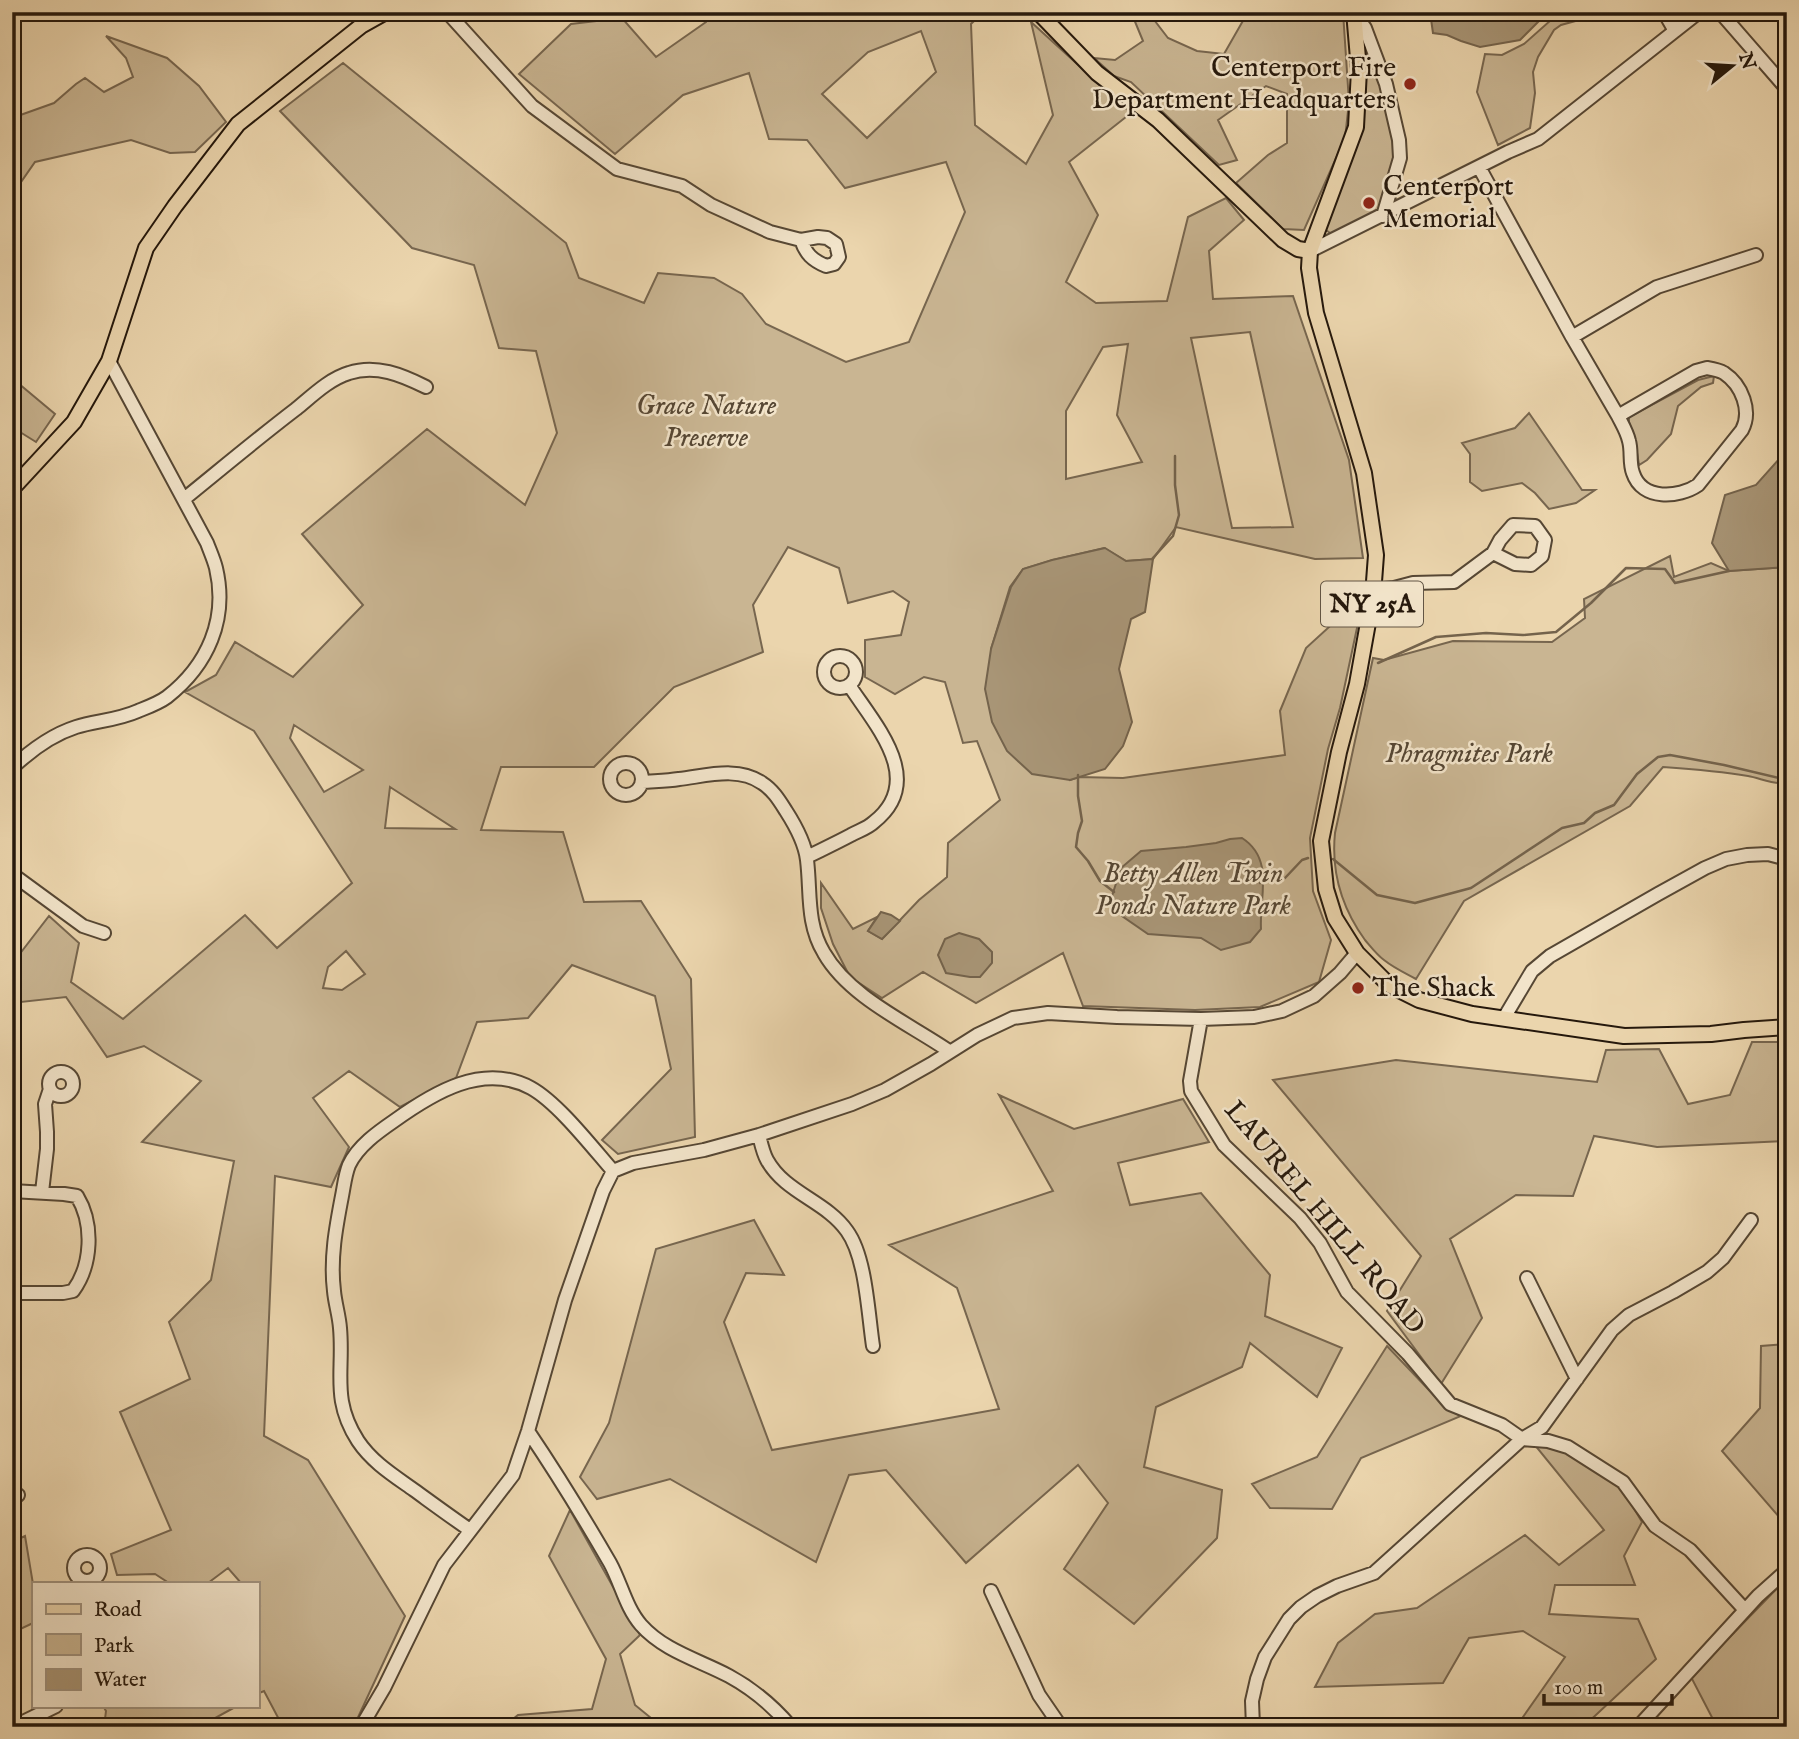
<svg xmlns="http://www.w3.org/2000/svg" width="1799" height="1739" font-family="'IM FELL English',serif">
	<style>
		.green { fill: #c9b592; stroke: #77664f; stroke-width: 2; fill-rule: evenodd }
		.water { fill: #a89576; stroke: #74634c; stroke-width: 2 }
		.lines { fill: none; stroke-linecap: round; stroke-linejoin: round }
		.stream { stroke: #74634c; stroke-width: 2.5 }
		.minor-casing { stroke: #564734; stroke-width: 16 }
		.major-casing { stroke: #25180c; stroke-width: 18 }
		.minor { stroke: #f2e4ca; stroke-width: 12 }
		.major { stroke: #ebd5ad; stroke-width: 14 }
		.poi-dot { fill: #8f2418; stroke: #f2e4ca; stroke-width: 2.5 }
		.labels { text-anchor: middle; dominant-baseline: central; stroke-width: 5; stroke-linejoin: round; paint-order: stroke }
		.shield { fill: #f2e4ca; stroke: #625545; stroke-width: 2 }
		.shield-label { font-size: 26px; font-weight: bold; fill: #25180c }
		.poi-label { font-size: 28px; fill: #25180c; stroke: #f2e4ca; text-anchor: start }
		.park-label { font-size: 28px; font-style: italic; fill: #564734; stroke: #f2e4ca }
		.street-label { font-size: 28px; fill: #25180c; stroke: #f2e4ca }
	</style>
	<rect width="100%" height="100%" fill="#ebd5ad"/>
	<filter id="stains"><feTurbulence type="fractalNoise" baseFrequency=".00286" numOctaves="4"/><feColorMatrix values="0 0 0 0 .2 0 0 0 0 .09 0 0 0 0 .02 0 0 0 .5 -.17"/></filter>
	<radialGradient id="worn" r=".72"><stop offset=".6" stop-color="#630" stop-opacity="0"/><stop offset="1" stop-color="#630" stop-opacity=".3"/></radialGradient>
	<path class="green" d="M706 12H983L971 24 975 125 1026 164 1053 115 1031 22 1131 113 1069 162 1098 215 1066 282 1096 303 1167 301 1188 217 1226 198 1244 220 1209 251 1213 299 1293 296 1349 460 1363 558 1315 559 1176 527 1153 559 1126 561 1104 548 1053 560 1023 569 1010 587 991 649 1070 780 1079 777 1123 778 1285 755 1280 711 1306 648 1364 595 1340 708 1328 749 1310 838 1313 891 1331 940 1319 982 1260 1007 1195 1010 1083 1006 1063 953 976 1003 923 972 882 998 850 977 833 944 821 908V883L853 929 877 917 868 931 882 939 919 900 947 877 948 843 1000 800 977 741 963 743 945 682 924 677 895 694 865 677V640L901 635 909 602 893 591 848 603 839 568 788 547 753 605 763 652 674 687 594 767H501L481 830 563 832 584 902 641 901 691 979 695 1137 618 1154 602 1140 671 1069 655 996 572 965 528 1018 477 1022 456 1078 400 1107 349 1071 313 1098 349 1147 331 1187 275 1176 264 1436 308 1460 405 1616 354 1726 283 1727 264 1691 257 1694V1610L260 1606 257 1602V1583H241L228 1568 208 1583H169L155 1574 117 1575 111 1554 171 1530 120 1412 190 1379 169 1322 211 1280 234 1161 142 1142 201 1081 144 1046 107 1057 66 997 12 1003V964L49 916 79 943 71 982 123 1019 245 915 277 948 352 883 254 731 185 692 216 675 235 642 293 677 363 605 302 534 427 429 525 505 557 433 536 351 499 348 474 265 412 248 280 111 343 63 566 243 579 278 644 303 658 273 714 278 742 294 766 324 846 362 909 342 965 212 946 162 845 188 807 140 769 139 749 73 683 95 615 154 519 74 571 24 622 18 656 57 706 22ZM921 31 936 72 867 138 822 94 868 52ZM1250 332 1293 527 1232 528 1191 338ZM1128 344 1117 415 1142 462 1066 479V411L1103 347ZM294 725 363 770 324 792 290 738ZM390 787 455 829 385 828ZM346 951 365 974 342 990 323 988 328 967Z
		M1131 12H1148L1168 38 1197 51 1224 54 1248 12H1343L1349 102 1345 138 1304 230 1283 229 1236 183 1268 155 1287 143V94L1266 86 1218 120 1237 160 1219 165 1131 82 1114 76 1094 58 1115 60 1143 41Z
		M1560 12H1590L1579 20 1561 25 1554 30 1538 57 1533 72 1535 93 1530 128 1498 145 1477 92 1485 54 1502 55 1524 44Z
		M1357 21 1383 83 1398 156 1381 209 1333 235 1323 228 1346 171Z
		M106 36 167 58 199 86 226 122 195 152 170 153 131 140 35 162 12 195V118L54 103 76 84 85 78 104 92 133 77 126 58Z
		M1714 376 1713 383 1701 387 1678 406 1671 434 1647 460 1639 465 1635 440 1629 422V417L1698 380Z
		M12 378 55 414 36 442 12 427Z
		M1529 413 1582 490H1595L1576 503 1549 509 1535 493 1522 483 1482 491 1470 482V454L1462 443 1515 428Z
		M1670 556 1674 577 1711 563 1729 571 1787 567V783C1774 785 1760 778 1748 776 1719 771 1692 769 1663 767L1630 806 1464 901 1416 979C1405 973 1394 968 1384 960 1377 955 1371 947 1365 940 1342 908 1331 872 1335 833L1373 658 1384 660 1453 641 1552 642 1585 618 1584 599Z
		M1752 1042H1787V1141L1657 1147 1594 1136 1573 1196 1516 1195 1450 1239 1482 1318 1441 1384 1387 1311 1421 1256 1273 1080 1396 1060 1597 1082 1606 1050 1659 1049 1688 1104 1730 1095Z
		M999 1095 1074 1129 1183 1099 1209 1142 1118 1163 1130 1205 1201 1193 1270 1275 1265 1316 1342 1348 1317 1397 1250 1343 1242 1367 1156 1407 1144 1467 1222 1490 1217 1538 1134 1624 1064 1569 1108 1503 1078 1465 966 1563 886 1470 849 1475 816 1562 670 1479 597 1499 580 1477 609 1423 656 1249 754 1220 784 1275 746 1273 724 1322 772 1450 999 1409 957 1288 889 1245 1053 1191Z
		M1787 1344V1462L1784 1465 1787 1469V1526L1722 1451 1760 1408 1761 1346Z
		M1387 1346 1446 1408 1461 1416 1361 1458 1332 1509 1270 1508 1252 1484 1317 1457Z
		M1534 1444 1569 1453 1623 1490 1642 1522 1624 1556 1635 1585H1555L1549 1614 1638 1619 1656 1659 1583 1727H1516L1565 1657 1523 1631 1469 1638 1443 1683 1315 1687 1338 1643 1375 1614 1417 1608 1525 1535 1559 1565 1604 1530Z
		M570 1510 640 1635 620 1654 635 1705 662 1727H503L518 1715 592 1709 606 1659 549 1556Z
		M25 1536 33 1584V1623L12 1633V1542Z
		M1787 1578V1727H1717L1691 1677Z
		M103 1706H237L199 1727H104L106 1711Z"/>
	<path class="water" d="M1430 12H1548L1520 40 1480 47 1461 41 1447 35 1433 33Z
		M1787 450V567L1729 571 1712 543 1725 495 1756 485Z
		M1105 548 1126 561 1153 559 1145 612 1131 619 1119 669 1132 722 1123 746 1105 769 1070 780 1032 774 1007 751 992 722 985 689 991 649 1011 587 1023 569 1052 560Z
		M1242 838C1275 859 1259 898 1261 929L1250 942 1221 950 1201 938 1148 934 1122 916 1112 896 1121 868 1141 851 1186 847 1216 843 1230 839Z
		M881 912 891 915 900 921 882 939 868 931Z
		M959 933 979 939 992 952V963L980 977H970L946 973 938 955 945 939Z"/>
	<g class="lines">
		<path class="stream" d="M1152 559 1173 536 1179 515 1175 485V456
			M1378 663 1436 637 1486 633 1523 635 1556 632 1591 603 1626 568 1665 569 1675 583 1729 571
			M1078 775V796L1082 821 1078 833 1076 847 1088 861 1100 881 1114 892
			M1333 859 1377 895 1415 903 1471 888 1562 828 1584 823 1595 813 1614 805 1637 774 1658 757 1670 755 1724 765 1787 780
			M1260 883 1285 878 1302 860 1308 858"/>
		<g class="minor-casing">
			<path id="minor" d="M447 12 532 106 617 169 682 186 711 205 770 232 801 240 818 237 827 238 836 244 839 257 834 264 826 266C812 260 806 254 801 240
				M1664 12 1675 31
				M1720 12 1787 89
				M1354 13 1365 28 1386 84 1399 140 1400 158 1383 216
				M1479 167 1572 337 1618 416
				M1310 251 1508 152 1538 139 1699 12
				M1572 337 1657 287 1756 255
				M1707 368C1713 369 1719 370 1724 373 1742 385 1752 411 1742 430L1698 485C1679 498 1642 501 1633 473 1629 463 1632 451 1629 441 1627 432 1622 424 1618 416L1696 371Z
				M184 499C221 469 258 438 296 409 312 396 329 379 349 373 376 364 402 375 426 387
				M1374 590 1394 588 1413 583 1454 582 1493 553 1500 540 1513 525 1535 526 1545 540 1542 556 1531 565 1515 564 1493 553
				M824 672a16 16 0 1 1 32 0a16 16 0 1 1-32 0Z
				M610 779a16 16 0 1 1 32 0a16 16 0 1 1-32 0Z
				M12 768C30 751 51 735 76 727 96 721 118 720 138 711 148 707 159 703 167 697 208 665 228 619 216 568 214 560 210 551 207 543L109 361
				M642 782C654 781 667 781 679 779 706 776 738 766 762 783 773 790 779 800 786 811 795 825 805 843 807 860 811 892 806 923 824 953 849 997 908 1023 949 1051
				M807 857C821 850 836 843 851 835 858 831 868 828 874 822 927 780 875 725 849 685
				M12 874 83 926 104 933
				M1504 1018 1532 971 1550 956 1658 894 1705 868 1726 859 1747 855 1768 854 1787 859
				M1201 1019 1190 1081 1191 1091 1224 1145 1300 1218 1320 1243 1347 1292 1408 1354 1450 1404 1502 1425 1522 1439 1548 1441 1568 1447 1623 1482 1655 1526 1690 1550 1745 1610
				M49 1084a12 12 0 1 1 24 0a12 12 0 1 1-24 0Z
				M759 1135C761 1143 763 1153 767 1160 785 1193 826 1201 847 1231 866 1257 868 1313 873 1346
				M12 1191 64 1194 77 1196C94 1224 92 1265 73 1291L63 1293H12
				M42 1192 47 1149V1132L45 1104 50 1089
				M1527 1278 1577 1379
				M528 1431C557 1474 584 1518 610 1563 621 1583 626 1608 641 1625 664 1651 699 1660 729 1676 751 1688 774 1707 791 1727
				M12 1496 18 1495
				M470 1530C451 1517 432 1503 414 1490 393 1475 372 1462 358 1441 331 1399 344 1372 340 1328 339 1315 335 1303 334 1291 330 1259 336 1227 342 1196 344 1186 345 1175 349 1165 358 1146 378 1132 394 1121 433 1093 483 1062 531 1088 558 1103 592 1147 613 1171
				M74 1568a13 13 0 1 1 26 0a13 13 0 1 1-26 0Z
				M991 1591 1039 1695 1061 1727
				M13 1727 56 1706
				M361 1727 384 1688 444 1565 513 1475 528 1431 565 1300 603 1191 613 1171 633 1163 704 1150 759 1135 852 1104 885 1090 931 1064 977 1035 1013 1018 1048 1013 1117 1017 1201 1019 1254 1017 1282 1011 1314 996 1340 973 1357 953
				M1253 1727 1252 1701 1257 1679 1265 1657 1289 1619 1301 1607 1317 1596 1337 1586 1374 1573 1522 1439 1542 1427 1612 1330 1629 1315 1673 1292 1707 1272 1723 1258 1751 1220
				M1638 1727 1758 1596 1787 1570"/>
		</g>
		<g class="major-casing">
			<path id="major" d="M1038 12 1097 73 1158 120 1283 240 1298 249 1310 251
				M1354 12 1359 70 1356 127 1310 251 1309 268 1316 313 1364 473 1376 555 1373 595 1357 684 1339 752 1321 841 1326 889 1335 918 1357 953 1389 985 1419 1000 1472 1014 1624 1036 1711 1034 1744 1030 1787 1027
				M12 489 74 422 109 361 146 248 175 206 238 124 361 26 386 12"/>
		</g>
		<use href="#minor" class="minor"/>
		<use href="#major" class="major"/>
	</g>
	<g class="poi-dot">
		<circle cx="1410" cy="84" r="7"/>
		<circle cx="1369" cy="203" r="7"/>
		<circle cx="1358" cy="988" r="7"/>
	</g>
	<g class="labels">
		<rect class="shield" x="1321" y="581.5" width="102" height="45" rx="5"/>
		<g class="shield-label">
			<text x="1372" y="604">NY 25A</text>
		</g>
		<g class="poi-label">
			<text x="1396" y="68" text-anchor="end">Centerport Fire<tspan x="1396" dy="32">Department Headquarters</tspan></text>
			<text x="1383" y="187">Centerport<tspan x="1383" dy="32">Memorial</tspan></text>
			<text x="1372" y="988">The Shack</text>
		</g>
		<g class="park-label">
			<text x="706" y="406">Grace Nature<tspan x="706" dy="32">Preserve</tspan></text>
			<text x="1469" y="754">Phragmites Park</text>
			<text x="1193" y="874">Betty Allen Twin<tspan x="1193" dy="32">Ponds Nature Park</tspan></text>
		</g>
		<g class="street-label">
			<text transform="translate(1324 1218) rotate(50)">LAUREL HILL ROAD</text>
		</g>
	</g>
	<rect width="1799" height="1739" fill="none" stroke="#ebd5ad" stroke-width="42"/>
	<rect x="14" y="14" width="1771" height="1711" fill="none" stroke="#25180c" stroke-width="3.5"/>
	<rect x="21" y="21" width="1757" height="1697" fill="none" stroke="#25180c" stroke-width="2"/>
	<rect x="32" y="1582" width="228" height="126" fill="#f2e4ca" stroke="#a0927e" stroke-width="2"/>
	<rect x="46" y="1604" width="35" height="10" fill="#ebd5ad" stroke="#a0927e" stroke-width="2"/>
	<text x="94" y="1616" font-size="21" fill="#25180c">Road</text>
	<rect x="46" y="1634" width="35" height="21" fill="#c9b592" stroke="#a0927e" stroke-width="2"/>
	<text x="94" y="1652" font-size="21" fill="#25180c">Park</text>
	<rect x="46" y="1669" width="35" height="21" fill="#a89576" stroke="#a0927e" stroke-width="2"/>
	<text x="94" y="1686" font-size="21" fill="#25180c">Water</text>
	<g transform="translate(1732 66) rotate(72)" stroke="#f2e4ca" stroke-width="5" paint-order="stroke">
	<path d="M0-5L12 26L0 18L-12 26Z" fill="#25180c"/>
	<text y="-10" font-size="19" font-weight="bold" text-anchor="middle" fill="#25180c">N</text>
	</g>
	<path d="M1544 1694v10h128v-10" fill="none" stroke="#25180c" stroke-width="3.5"/>
	<text x="1554" y="1694" font-size="21" fill="#25180c" stroke="#f2e4ca" stroke-width="5" paint-order="stroke">100 m</text>
	<rect width="100%" height="100%" filter="url(#stains)"/>
	<rect width="100%" height="100%" fill="url(#worn)"/>
</svg>
